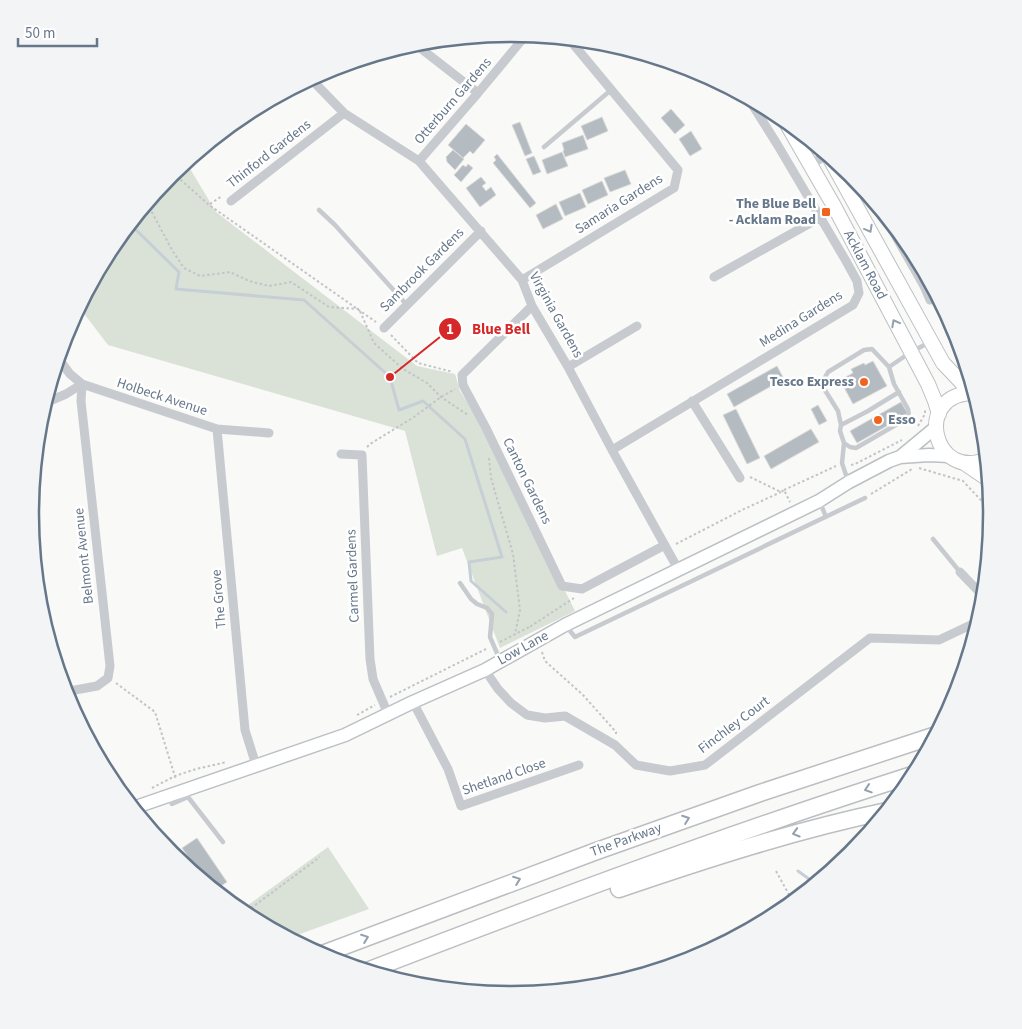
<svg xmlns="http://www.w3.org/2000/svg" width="1022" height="1029" font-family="'Source Sans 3',sans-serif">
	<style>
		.green { fill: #dae2d7 }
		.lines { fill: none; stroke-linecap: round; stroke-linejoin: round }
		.stream { stroke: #c5cfd5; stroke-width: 3 }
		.building { fill: #b4bbc1; stroke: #dbdbd9 }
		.secondary-casing { stroke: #bbc0c5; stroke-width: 15 }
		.primary-casing { stroke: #bcc0c4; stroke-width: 16 }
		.highway-casing { stroke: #bbbec2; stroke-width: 19 }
		.path { stroke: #c2c4c7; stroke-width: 2; stroke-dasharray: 2.5 2.5; stroke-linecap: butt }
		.lane { stroke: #c7cacf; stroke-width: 4.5 }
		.street { stroke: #c7cacf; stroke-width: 9 }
		.secondary { stroke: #fff; stroke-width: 12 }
		.primary { stroke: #fff; stroke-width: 14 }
		.highway { stroke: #fff; stroke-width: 16 }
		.oneway { stroke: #94a0ad }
		.poi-dot { fill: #f06420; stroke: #fff; stroke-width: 2 }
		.labels { text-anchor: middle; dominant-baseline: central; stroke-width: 5; stroke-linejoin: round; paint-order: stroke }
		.street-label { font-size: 14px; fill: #66778a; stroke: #fff }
		.poi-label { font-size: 14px; font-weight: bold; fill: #66778a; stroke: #fff; text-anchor: end }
		.rim { fill: none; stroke: #66778a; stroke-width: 2.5 }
		.leader { fill: none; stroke: #d62828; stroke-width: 2 }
		.callout-dot { fill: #d62828; stroke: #fff; stroke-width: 2 }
		.mark-label { font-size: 15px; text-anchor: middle; font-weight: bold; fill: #fff }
		.callout-label { font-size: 15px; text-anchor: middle; font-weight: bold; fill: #d62828; stroke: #fff; stroke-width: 5; stroke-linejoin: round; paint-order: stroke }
	</style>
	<rect width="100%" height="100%" fill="#f9f9f7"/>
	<path class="green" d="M186 162 216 212 417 366 455 374 460 391 484 428 575 611 500 648 462 548 437 556 405 431 108 345 79 307 111 247 171 174Z
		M328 847 369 909 289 938 240 911Z"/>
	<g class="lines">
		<path class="stream" d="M130 224 179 272 176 289 304 300 390 377 399 410 423 401 465 439 502 557 469 562 471 581 506 612
			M798 871 816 884"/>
	</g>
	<path class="building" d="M682 66 695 70 696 71 690 75Z
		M671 109 685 125 675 134 661 118Z
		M602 117 608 131 587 140 581 126Z
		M520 122 532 153 525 156 512 125Z
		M466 124 485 140 473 154 470 151 463 158 448 145Z
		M691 131 702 149 690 156 679 139Z
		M583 135 588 149 565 157 563 151 564 150 562 143Z
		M453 150 464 159 455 170 447 162 446 157Z
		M562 152 568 166 547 174 542 160Z
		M497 154 536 203 530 208 493 163 496 160 494 157Z
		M534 156 541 172 533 175 526 159Z
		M468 164 473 168 461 182 454 175 463 165 466 167Z
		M625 170 631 184 610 192 604 178Z
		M481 177 486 183 482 186 486 191 491 187 496 195 480 207 466 188Z
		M602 181 608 195 588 204 582 190Z
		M580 193 586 207 565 216 559 202Z
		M556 204 563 219 543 229 536 215Z
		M873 361 887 386 853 404 840 380 853 373 851 369 864 363 865 365Z
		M777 366 784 379 734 407 727 394Z
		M901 402 908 414 857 443 850 431Z
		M818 405 827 421 819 425 811 409Z
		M736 409 760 458 747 464 723 415Z
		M811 429 819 442 771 469 764 456Z
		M197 838 227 882 215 890 209 886 182 848Z"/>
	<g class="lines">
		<g class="secondary-casing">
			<path id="secondary" d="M900 457 935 428
				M133 808 345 735 413 702 485 670 565 625 819 501 849 482 889 461 900 457 929 455 949 456"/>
		</g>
		<g class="primary-casing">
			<path id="primary" d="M784 119 834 206 928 384 935 401 939 414
				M828 155 943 363 962 383 974 392
				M974 393C912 393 933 483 987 459
				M964 463 989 480"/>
		</g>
		<g class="highway-casing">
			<path id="highway" d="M619 889C707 859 796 830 887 811
				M320 955 594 852 760 793 936 735
				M367 971C548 901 730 833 915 774"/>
		</g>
		<path class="path" d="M173 173 209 205 376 322
			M147 203 172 250 184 268 200 276 230 272 249 281 269 286 291 282 329 307 359 309 374 343 403 369 427 383 441 397 468 415
			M210 204 222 196
			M391 335 418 363 453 372
			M918 426 925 414V410
			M367 447 370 444 414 417 441 397 455 389
			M489 458 491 478 513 554 520 610 515 634
			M851 465 855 464 902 440
			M919 468 963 481 992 512
			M750 477 781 492 784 490 790 502
			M784 490 836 466
			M871 494 912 469
			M676 544 742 510 781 492
			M531 627V626L574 598
			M500 642 531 626
			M542 652 545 661 583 695 616 732V734
			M116 683 155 712 176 780
			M390 697 486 649
			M357 715 375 705
			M152 788 175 776 196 769 227 762
			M776 871 793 902
			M243 914 320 857
			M750 930V928L756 926"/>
		<path class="lane" d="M544 147 611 90
			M319 210 335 225 407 305
			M889 367 894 384 908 409 909 416 906 419 856 448 850 447 844 443 840 431 841 425 838 411 823 387 824 379 828 372 864 350 872 349 889 367 911 352 930 342
			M841 425 868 411 899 392
			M844 443 842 463 848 481
			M820 502 826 517
			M933 539 960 572
			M460 583 471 599 477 604 487 608 492 614 490 637 500 660
			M566 626 575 637 865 498
			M169 797 172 804 188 797 223 842"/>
		<path class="street" d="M415 44 478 93
			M311 79 344 113 419 161 522 280 532 306 568 367 612 450 678 569
			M419 161 478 93 526 35
			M811 164 827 155
			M231 201 344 113
			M882 212 924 286 930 300
			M714 277 821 217
			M522 280 674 188 678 170 569 39
			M532 306 462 375 463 385 486 428 562 586 582 589 665 545
			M384 328 481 231
			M58 358 70 374 82 384 217 429 269 433
			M568 367 637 326
			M692 401 740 478
			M45 403 66 394 82 384
			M217 429 245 730 256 765
			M612 450 853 305 859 293 857 281 846 261 777 144 748 98
			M341 454 362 455 370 659 373 679 388 714
			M960 572 984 597
			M485 670 498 689 511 703 527 715 545 718 565 716 615 745 636 765 670 771 705 765 870 638 939 640 979 621
			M64 692 97 686 108 678 110 666 81 401 82 384
			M413 702 448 769 461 806 579 765"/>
		<use href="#secondary" class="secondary"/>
		<use href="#primary" class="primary"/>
		<use href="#highway" class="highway"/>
	</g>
	<defs><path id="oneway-chevron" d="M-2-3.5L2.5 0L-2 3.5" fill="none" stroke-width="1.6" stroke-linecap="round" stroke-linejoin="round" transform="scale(1.25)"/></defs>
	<g class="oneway">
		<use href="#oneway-chevron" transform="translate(869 229) rotate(61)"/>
		<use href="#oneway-chevron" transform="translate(895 323) rotate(-118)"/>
		<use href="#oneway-chevron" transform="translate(868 789) rotate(162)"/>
		<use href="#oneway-chevron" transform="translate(686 819) rotate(-20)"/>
		<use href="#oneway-chevron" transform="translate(796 833) rotate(164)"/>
		<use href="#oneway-chevron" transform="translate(517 880) rotate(-21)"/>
		<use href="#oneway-chevron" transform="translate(365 938) rotate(-21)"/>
	</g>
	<g class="poi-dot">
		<rect x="821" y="207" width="10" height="10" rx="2.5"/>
		<circle cx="864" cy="382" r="5"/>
		<circle cx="878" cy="420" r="5"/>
	</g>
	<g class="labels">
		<g class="street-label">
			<text transform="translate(453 101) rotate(-49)">Otterburn Gardens</text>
			<text transform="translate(269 154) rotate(-38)">Thinford Gardens</text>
			<text transform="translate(619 204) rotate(-32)">Samaria Gardens</text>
			<text transform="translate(865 265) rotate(62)">Acklam Road</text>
			<text transform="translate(422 270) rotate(-45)">Sambrook Gardens</text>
			<text transform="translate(556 315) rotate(61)">Virginia Gardens</text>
			<text transform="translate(801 319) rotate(-32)">Medina Gardens</text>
			<text transform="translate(162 397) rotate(18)">Holbeck Avenue</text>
			<text transform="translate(527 481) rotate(64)">Canton Gardens</text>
			<text transform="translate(84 556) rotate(-96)">Belmont Avenue</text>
			<text transform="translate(353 576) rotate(-92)">Carmel Gardens</text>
			<text transform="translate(219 599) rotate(-95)">The Grove</text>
			<text transform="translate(523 648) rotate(-29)">Low Lane</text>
			<text transform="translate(734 725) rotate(-37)">Finchley Court</text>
			<text transform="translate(504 777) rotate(-19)">Shetland Close</text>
			<text transform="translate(626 840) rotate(-20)">The Parkway</text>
		</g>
		<g class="poi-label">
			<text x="816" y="204">The Blue Bell<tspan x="816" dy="16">- Acklam Road</tspan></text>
			<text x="854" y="382">Tesco Express</text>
			<text x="888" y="420" text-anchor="start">Esso</text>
		</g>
	</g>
	<path d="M0 0H1022V1029H0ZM39 514a472 472 0 1 1 944 0a472 472 0 1 1-944 0Z" fill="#f3f4f6" fill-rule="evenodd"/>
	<path class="rim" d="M39 514a472 472 0 1 1 944 0a472 472 0 1 1-944 0Z"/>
	<path class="leader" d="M390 377L450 329"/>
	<g class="callout-dot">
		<circle cx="390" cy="377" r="5"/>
		<circle cx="450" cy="329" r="12"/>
	</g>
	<g class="mark-label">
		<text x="450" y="334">1</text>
	</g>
	<g class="callout-label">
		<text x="501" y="334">Blue Bell</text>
	</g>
	<path d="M18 38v8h79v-8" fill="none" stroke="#66778a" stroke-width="2.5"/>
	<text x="25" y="38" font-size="15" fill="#66778a" stroke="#ffffff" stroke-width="4" paint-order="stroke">50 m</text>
</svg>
